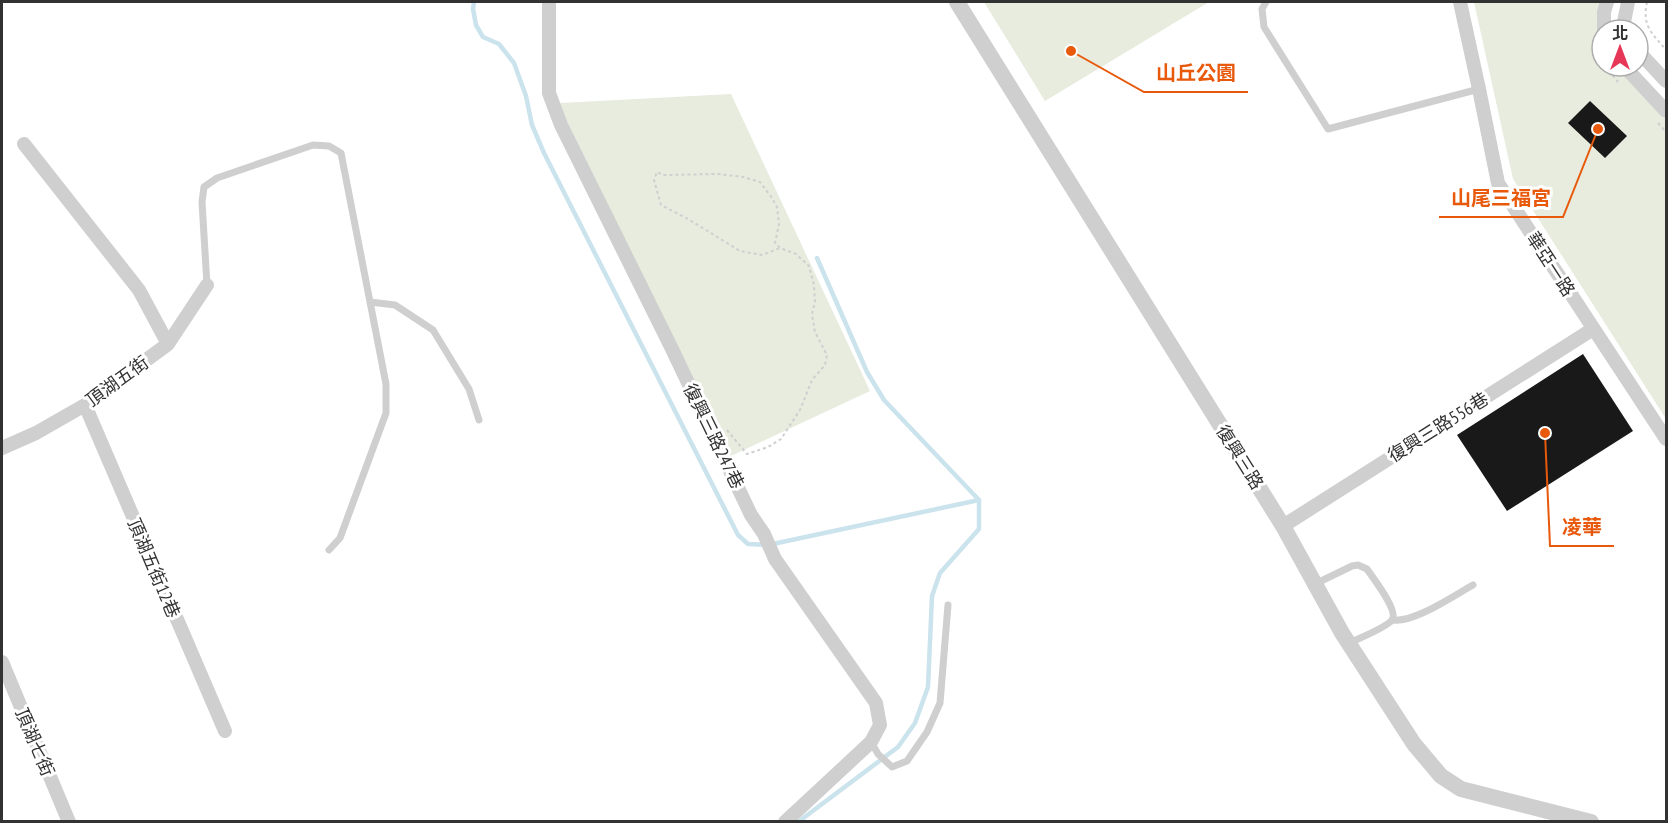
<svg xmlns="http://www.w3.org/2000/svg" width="1668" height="823" font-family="'PT Sans Narrow','Noto Sans TC',sans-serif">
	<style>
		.green { fill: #e7ecde }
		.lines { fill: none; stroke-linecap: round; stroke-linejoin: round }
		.stream { stroke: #cbe3ec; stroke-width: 4.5 }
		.building { fill: #191919 }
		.path { stroke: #cfcfcf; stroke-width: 2; stroke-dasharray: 3 3; stroke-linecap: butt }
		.service { stroke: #cfcfcf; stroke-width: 7 }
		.minor { stroke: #cfcfcf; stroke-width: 14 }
		.tertiary { stroke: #cfcfcf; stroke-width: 16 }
		.labels { text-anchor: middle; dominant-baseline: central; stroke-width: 6; stroke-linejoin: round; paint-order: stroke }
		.street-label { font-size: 18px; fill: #323232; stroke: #fff }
		.leader { fill: none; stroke: #e8590c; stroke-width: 2 }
		.callout-dot { fill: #e8590c; stroke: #fff; stroke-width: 2 }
		.callout-label { font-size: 20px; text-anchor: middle; font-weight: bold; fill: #e8590c; stroke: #fff; stroke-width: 6; stroke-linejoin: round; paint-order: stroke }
	</style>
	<rect width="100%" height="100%" fill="#fff"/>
	<path class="green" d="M984 2H1209L1045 101Z
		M1474 2H1601L1598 14V39L1602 46V66H1616L1666 120V419L1513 179Z
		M731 94 870 391 729 457 567 131 560 103Z"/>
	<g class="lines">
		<path class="stream" d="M474 2 473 9 476 25 483 37 499 44 514 63 526 96 532 125 544 153 738 535 748 544 768 545 979 500
			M798 822 898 747 915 723 928 687 932 596 940 573 979 529V500L884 400 867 372 817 258"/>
	</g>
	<path class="building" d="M1590 101 1627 136 1605 158 1568 123Z
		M1583 354 1633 431 1507 511 1457 435Z"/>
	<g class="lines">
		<path class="path" d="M1647 2C1642 26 1651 32 1666 50
			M1593 40 1597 56 1602 63
			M1605 66 1618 82
			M1658 123 1666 132
			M727 430 747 454 768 447 781 439 800 410 812 380 825 365 827 355 815 332 812 314 815 302 814 285 809 266 796 254 780 248 775 243 779 224 777 207 772 198 760 182 743 177 718 174 663 175 657 172 654 180 661 205 688 219 740 251 762 255 780 248"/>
		<path class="service" d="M1266 2 1262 9 1264 27 1328 129 1479 89
			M207 285 202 202 204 187 217 178 313 145 329 146 341 153 386 384V413L340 538 329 550
			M370 302 395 305 433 330 469 389 479 420
			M1315 584 1352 566 1358 565 1367 569C1373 578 1399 611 1392 620 1387 627 1358 639 1349 643
			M1393 620C1414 623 1453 596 1473 585
			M871 742 878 754 892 767 907 761 927 732 940 703 948 605"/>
		<path class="minor" d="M549 2V93L561 125 672 349 751 515 764 534 775 559 876 703 880 725 871 742 785 822
			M1460 2 1479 89 1498 183 1666 439
			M1604 30V12L1607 2
			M1624 30 1623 27 1628 2
			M1638 51 1666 81
			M1624 66 1666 111
			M24 144 139 290 168 344
			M85 405 225 731
			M2 448 36 433 85 405 168 344 207 285
			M1283 526 1593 329
			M2 662 69 822"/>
		<path class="tertiary" d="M957 2 1283 526 1342 633 1414 744 1441 776 1461 789 1591 822"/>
	</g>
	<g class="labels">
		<g class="street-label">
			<text transform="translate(1551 264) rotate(57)">華亞一路</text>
			<text transform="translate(117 381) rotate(-36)">頂湖五街</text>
			<text transform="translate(1438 427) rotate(-32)">復興三路556巷</text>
			<text transform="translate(714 436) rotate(64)">復興三路247巷</text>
			<text transform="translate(1240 457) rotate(58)">復興三路</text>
			<text transform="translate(154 568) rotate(67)">頂湖五街12巷</text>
			<text transform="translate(35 742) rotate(67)">頂湖七街</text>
		</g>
	</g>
	<path class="leader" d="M1071 51L1144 92H1248M1598 129L1563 217H1439M1545 433L1550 546H1614"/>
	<g class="callout-dot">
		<circle cx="1071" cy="51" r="6"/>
		<circle cx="1598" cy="129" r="6"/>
		<circle cx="1545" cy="433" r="6"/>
	</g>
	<g class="callout-label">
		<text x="1196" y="80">山丘公園</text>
		<text x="1501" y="205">山尾三福宮</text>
		<text x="1582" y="534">凌華</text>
	</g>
	<rect width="1668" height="823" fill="none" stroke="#323232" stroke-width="6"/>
	<g transform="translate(1620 48)"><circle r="28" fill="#ffffff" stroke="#adadad" stroke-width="1.5"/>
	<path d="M0-4.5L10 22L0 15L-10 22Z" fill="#e73758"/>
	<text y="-9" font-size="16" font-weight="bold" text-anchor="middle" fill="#323232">北</text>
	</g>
</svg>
